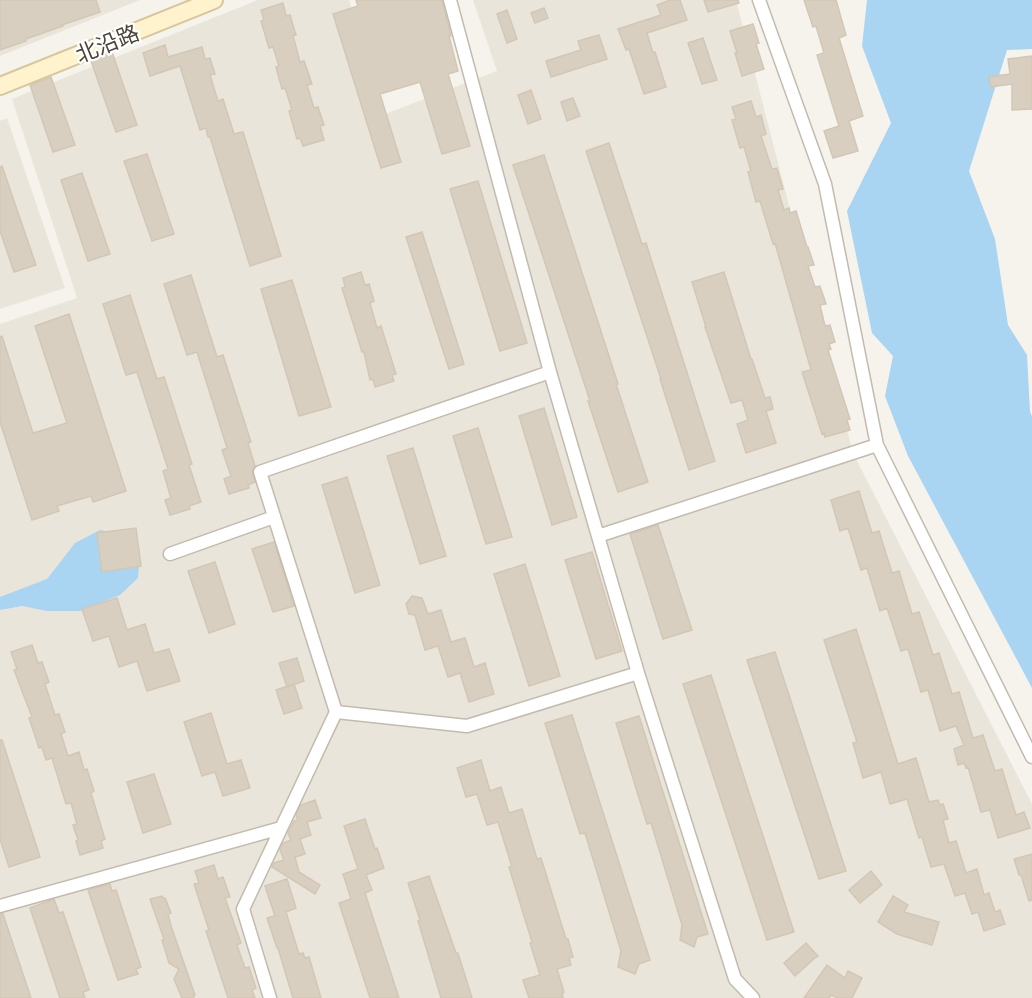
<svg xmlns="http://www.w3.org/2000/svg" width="1032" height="998" font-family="Commissioner,'Noto Sans SC',sans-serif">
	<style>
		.residential { fill: #eae5da }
		.water { fill: #a9d4f2 }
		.building { fill: #d8cfc1; stroke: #d3c7b4; stroke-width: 1.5 }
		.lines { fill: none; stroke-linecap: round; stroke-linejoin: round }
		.street-casing { stroke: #c2bbae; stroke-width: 15 }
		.secondary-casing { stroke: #d6c79b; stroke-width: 20 }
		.street { stroke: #fff; stroke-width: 12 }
		.secondary { stroke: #fff3cd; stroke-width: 16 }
		.labels { text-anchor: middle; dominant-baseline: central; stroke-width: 4.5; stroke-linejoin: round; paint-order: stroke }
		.street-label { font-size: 22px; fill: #4b4439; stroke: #fff }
	</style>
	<rect width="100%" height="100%" fill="#f6f3ec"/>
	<path class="residential" d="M0 0H140L0 56Z
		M258 0H349L385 114 497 71 473 0H736L853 453 1032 804V998H0V324L77 298 12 99Z
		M7 118 65 288 0 309V121Z"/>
	<path class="water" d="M867 0H1032V49L1007 50 969 171 995 239 1008 325 1027 355 1030 412 1032 416V688L908 456 885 396 893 356 872 333 847 211 891 123 862 46Z
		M100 530 126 535 140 551 138 578 120 595 80 611H47L22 606 0 610V597L47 579 75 543Z"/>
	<path class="building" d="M0 0H96L100 12 62 25 63 26 26 39V41L0 50Z
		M356 0H442L451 36H449L458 71 448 74 470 146 442 154 420 82 380 94 401 162 381 168 333 14 358 6Z
		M670 0H680L687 20 647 33 653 53 655 52 666 87 644 94 629 49 626 50 618 29 661 15 657 5Z
		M704 0H738L739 3 708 12Z
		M804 0H836L846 35 839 38 863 116 849 121 858 151 833 158 824 131 839 126 817 55 824 53 816 26 813 27Z
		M283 3 286 16 290 15 296 35 293 36 300 62 304 61 312 84 307 85 314 108 318 107 324 125 320 126 324 140 303 146 300 138 297 139 289 111 292 110 285 88 282 89 276 67 279 66 273 47 269 48 261 21 264 20 261 10Z
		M544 8 548 18 535 23 531 13Z
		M507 10 517 39 507 43 497 14Z
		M753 24 759 43 756 44 764 69 742 76 735 53H737L730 31Z
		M599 35 607 59 551 77 546 61 581 50 578 41Z
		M703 38 717 80 702 84 688 43Z
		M165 45 168 57 202 47 205 59 210 58 215 74 210 75 218 101 223 99 234 134 243 132 281 256 250 266 210 137H208L206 128 200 130 180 66 150 76 143 53Z
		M112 52 137 125 116 132 91 61Z
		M1032 56V109L1012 110V84L991 87 989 77 1010 74 1008 59Z
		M51 77 75 145 53 152 30 85Z
		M531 90 541 119 528 124 518 95Z
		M573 98 580 116 567 121 561 102Z
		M751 101 756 117 761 115 766 134 761 136 772 169 777 168 783 189 778 190 784 210 789 208 790 213 796 211 807 247H808L814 265 808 266 815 287 820 286 826 304 820 305 825 326 830 325 835 342 829 344 831 349 828 350 850 419 847 420 850 430 825 437 824 433 822 434 802 372 811 370 775 243 773 244 760 201 756 202 748 172 751 171 744 147 740 148 732 120 736 119 732 107Z
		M609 143 642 244 646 243 715 461 689 470 660 379H661L586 151Z
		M147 154 174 234 152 241 124 161Z
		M544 155 618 384H616L648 482 618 492 588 401H590L513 165Z
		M2 166 36 265 14 272 0 231V167Z
		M82 173 110 254 88 261 61 180Z
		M478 181 527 343 500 351 450 189Z
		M422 232 464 364 449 369 406 237Z
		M361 272 365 285 369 284 374 301 370 303 377 328 381 326 396 374 392 375 394 381 375 387 373 379 370 380 364 352H362L342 288 345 287 343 278Z
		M724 272 751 359H752L765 398 770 397 773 409 766 411 776 443 746 453 737 424 748 420 742 400 731 403 705 327H706L692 282Z
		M191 275 217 357 223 355 251 442 248 443 255 466 252 471 255 482 248 485 249 488 229 494 224 479 231 476 222 450 227 448 197 352 187 355 164 284Z
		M292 280 331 407 299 416 261 289Z
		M130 295 157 379 164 377 192 464 189 465 201 502 189 506 190 509 170 515 165 500 171 498 163 471 168 469 137 372 126 375 103 304Z
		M69 314 126 491 93 502 91 496 57 506 59 511 32 520 0 422V337L2 336 33 433 67 423 35 326Z
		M544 408 577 517 552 525 519 416Z
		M478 428 512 537 486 544 453 436Z
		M413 448 446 556 420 564 387 456Z
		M347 477 380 585 355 593 322 485Z
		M859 491 872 533 879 531 892 573 899 571 912 614 919 612 933 655 939 653 952 694 959 692 973 738 983 735 995 771 1002 769 1016 815 1024 812 1030 828 998 838 990 810 981 812 968 767 966 768 964 763 958 765 954 749 964 745 956 726 940 731 928 690 921 692 908 649 901 651 887 608 880 611 867 568 861 570 848 528 840 531 831 500Z
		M658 525 692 630 663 639 630 534Z
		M136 528 141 566 102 572 97 533Z
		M274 542 294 606 273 612 252 549Z
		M592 552 622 651 596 659 565 560Z
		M215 562 235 624 209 633 188 571Z
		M525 564 560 676 529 686 494 574Z
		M412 596 422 598 428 614 441 610 451 642 465 638 474 667 485 663 494 694 469 702 460 673 448 677 438 646 425 650 415 615 409 614 406 604Z
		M117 598 127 630 145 624 154 653 169 649 180 681 147 691 137 661 119 667 109 636 93 641 82 609Z
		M856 629 898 764 916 758 929 802 938 800 940 805 943 804 948 819 943 820 949 843 956 841 966 873 977 869 984 895 989 893 995 912 1000 910 1005 924 984 931 978 912 972 914 965 893 955 896 944 864 931 867 922 837 919 838 907 799 890 804 881 772 863 778 853 743 857 742 824 640Z
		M32 645 38 663 42 662 49 682 45 684 55 715 59 714 65 732 61 734 68 756 79 752 84 770 87 769 94 791 91 793 105 839 101 841 103 848 80 855 76 841 78 840 73 825 77 824 71 803 66 804 52 758 46 760 42 747 39 748 29 718 32 717 14 670 17 669 11 652Z
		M775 652 846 871 819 879 747 660Z
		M297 658 304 681 287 687 279 663Z
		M711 675 794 932 767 940 683 684Z
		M294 684 302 708 284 714 276 690Z
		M211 713 227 764 241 760 250 788 223 796 215 772 202 776 184 722Z
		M572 715 650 960 639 964 635 974 618 967 621 951 585 833 580 834 545 723Z
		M639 716 708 934 697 937 694 947 680 940 682 925 651 823 647 824 616 723Z
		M0 740H2L40 857 9 867 0 839Z
		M481 760 490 791 501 787 509 813 522 809 537 859 541 858 566 939H568L573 957 569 958 571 965 557 969 564 992 562 993 563 998H529L523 980 540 975 530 943 532 942 509 867H512L498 822 487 825 477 794 466 797 457 768Z
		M154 774 171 824 143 833 127 782Z
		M315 800 321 818 307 822 311 835 300 839 305 854 295 857 299 872 320 885 315 894 272 867 274 863 284 860 280 850 283 843 291 840 288 833 294 821 298 820 296 815 301 805Z
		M365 819 375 849 377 848 384 868 366 875 372 890 365 893 399 998H370L339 903 351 899 343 874 358 869 344 826Z
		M1032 854V900L1029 901 1021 875H1019L1014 859Z
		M214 865 218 879 223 877 230 897 225 898 241 943 237 945 245 968 249 967 256 988 252 990 255 998H228L206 931 209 930 194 884 199 883 195 871Z
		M871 871 882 885 860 903 849 890Z
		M429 876 456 953H458L472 998H441L418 921 420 920 408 883Z
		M287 879 296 908 286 912 299 954 303 953 305 958 309 957 321 998H293L278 948H277L267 918 275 916 265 886Z
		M110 884 112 891 116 890 141 967 136 969 138 974 118 980 88 890Z
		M162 896 163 898H165L171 913 168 914 171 926 195 995H193L194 998H182L174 979 179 969 169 963 162 940 164 939 150 899Z
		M893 896 908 905 904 912 939 922 932 945 897 934 878 922Z
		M54 899 59 913 63 912 89 990 83 992 85 998H60L30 908Z
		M0 914H3L31 998H0Z
		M806 943 818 956 815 958 795 976 784 963Z
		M827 965 845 978 848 971 862 978 852 998H838L831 995 829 998H804Z"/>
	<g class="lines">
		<g class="street-casing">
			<path id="street" d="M450 0 550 372 638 673
				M877 445 1032 757
				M598 536 877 445 825 184 759 0
				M170 554 274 517
				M336 712 467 726 638 673 735 979 753 998
				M0 906 281 828
				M270 998 243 909 336 712 260 472 550 372"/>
		</g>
		<g class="secondary-casing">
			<path id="secondary" d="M0 86 214 0"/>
		</g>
		<use href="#street" class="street"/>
		<use href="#secondary" class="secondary"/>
	</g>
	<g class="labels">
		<g class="street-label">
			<text transform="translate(107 43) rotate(-22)">北沿路</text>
		</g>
	</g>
</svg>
